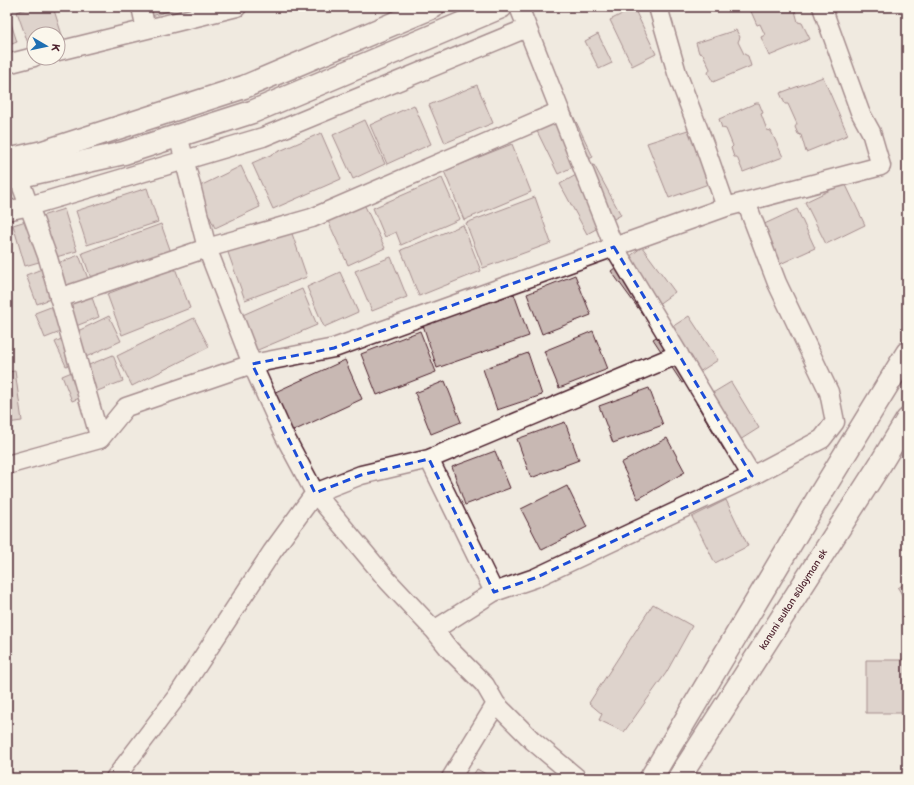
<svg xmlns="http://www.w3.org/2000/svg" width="914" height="785" font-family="'Balsamiq Sans',sans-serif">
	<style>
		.building { fill: #c8b8b3; stroke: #4a1f2b }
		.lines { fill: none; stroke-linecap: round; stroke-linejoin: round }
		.minor-casing { stroke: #4a1f2b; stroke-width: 21 }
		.secondary-casing { stroke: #4a1f2b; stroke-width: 25 }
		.minor { stroke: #fbf7ec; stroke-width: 18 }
		.secondary { stroke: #fbf7ec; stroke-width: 22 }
		.marked { fill: none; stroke: #1d4ed8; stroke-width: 3; stroke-dasharray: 8 5; stroke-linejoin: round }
		.labels { text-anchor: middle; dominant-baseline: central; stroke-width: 3; stroke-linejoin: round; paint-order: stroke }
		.street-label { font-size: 10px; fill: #4a1f2b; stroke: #fbf7ec }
	</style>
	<rect width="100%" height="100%" fill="#f0eae0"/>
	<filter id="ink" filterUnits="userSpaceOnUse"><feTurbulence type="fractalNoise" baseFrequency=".025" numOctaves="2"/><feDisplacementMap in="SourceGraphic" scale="8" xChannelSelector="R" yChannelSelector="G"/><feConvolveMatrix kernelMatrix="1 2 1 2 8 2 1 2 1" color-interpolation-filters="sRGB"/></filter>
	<g filter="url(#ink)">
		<path class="building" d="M31 7H53L62 35 58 37V34H34V45L29 46 17 12Z
			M145 7H182L148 17Z
			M749 7H794L798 22 802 23 810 39 769 56 761 37 765 35 760 24 757 25Z
			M634 8 656 54 632 66 610 20Z
			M7 11 17 42 7 46Z
			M736 30 740 37 738 42 744 54 748 56 751 66 713 82 708 73 710 69 703 54 699 53 696 43Z
			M598 34 612 63 599 69 585 41Z
			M823 77 848 135 806 152 801 135 798 134 795 127 797 124 788 104H785L780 93Z
			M477 85 493 123 445 143 429 105Z
			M756 103H759L763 113 761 114 767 130 771 131 783 157 743 172 737 157H734L731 148 733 146 726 129 722 128 719 119Z
			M414 105 431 144 387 164 370 125Z
			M569 107 593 157 558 174 534 125Z
			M365 120 385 164 353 179 333 135Z
			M691 129 714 182 669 198 647 143Z
			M321 133 341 179 273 209 252 163Z
			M512 144 531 192 464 220 444 171Z
			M594 165 621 215 587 234 560 184Z
			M241 166 260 207 215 228 196 188Z
			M442 178 460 219 401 245 396 232 385 237 373 208Z
			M845 183 865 225 826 244 805 202Z
			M147 188 158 222 87 245 76 211Z
			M535 197 551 243 483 268 466 223Z
			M364 204 385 248 348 265 328 221Z
			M64 209 77 251 25 266 13 225Z
			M797 209 815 248 778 265 760 226Z
			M161 224 172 255 93 284 82 253Z
			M289 225 307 277 245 300 226 247Z
			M463 225 481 271 419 296 401 250Z
			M642 247 675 292 643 315 611 271Z
			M79 255 90 284 37 304 26 275Z
			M391 257 407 297 372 311 355 271Z
			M175 268 190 308 122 335 107 294Z
			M340 272 358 312 324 327 307 287Z
			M575 275 591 315 542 334 527 294Z
			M302 289 317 325 253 352 238 317Z
			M90 292 99 317 45 338 35 313Z
			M514 294 529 336 437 368 423 325Z
			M109 316 121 341 66 366 55 342Z
			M689 316 718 360 682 383 653 339Z
			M194 318 209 347 132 386 117 356Z
			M420 331 436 372 377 395 361 354Z
			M593 331 608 369 559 388 544 351Z
			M528 353 542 395 497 410 483 369Z
			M113 355 123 381 72 401 62 376Z
			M345 360 362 399 289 433 271 394Z
			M15 371 22 421 7 423V372Z
			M445 381 461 422 431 434 415 393Z
			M731 382 759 428 724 450 696 403Z
			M649 388 663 425 613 443 599 406Z
			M565 422 579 460 531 478 517 439Z
			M667 438 685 472 638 499 621 463Z
			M495 451 510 488 465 505 452 467Z
			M567 486 587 527 542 550 521 509Z
			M726 500 748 546 715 563 692 517Z
			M907 582V603L898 588Z
			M653 604 692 626 666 673 624 732 599 720 602 714 589 703Z
			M866 660H907V713H866Z
			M477 769 493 778H471Z"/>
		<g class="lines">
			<g class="minor-casing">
				<path id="minor" d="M141 7 146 29
					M658 7 677 73 704 144 726 207 881 166 871 132 860 112 822 7
					M58 51 237 7
					M7 64 34 57
					M178 135 207 248 252 364 284 435 315 493 388 581 434 630 450 650 485 685 496 704 533 741 577 778
					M18 176 48 258 100 439
					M746 202 777 283 829 392 835 422 822 439 752 476
					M7 211 29 206 263 137 527 28
					M59 298 207 248 312 218 560 111
					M429 459 494 592 535 578 752 476 614 247 519 7
					M7 465 100 439 126 407 252 364 334 348 614 247 726 207
					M434 630 494 592
					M115 778 178 695 272 552 315 493 361 475 429 459 679 354
					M451 778 496 704"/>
			</g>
			<g class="secondary-casing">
				<g id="secondary">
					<path d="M7 160 43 152 244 87 433 7"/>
					<path d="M7 179 124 153 252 112 501 7"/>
					<path d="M651 778 818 498 907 353"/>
					<path id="s1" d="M679 778 881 463 907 420"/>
				</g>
			</g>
			<use href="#minor" class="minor"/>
			<use href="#secondary" class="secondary"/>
		</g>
	</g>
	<path d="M0 0H914V785H0ZM614 247 752 476 535 578 494 592 429 459 361 475 315 493 252 364 334 348Z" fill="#f0eae0" fill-opacity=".55" fill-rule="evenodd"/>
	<path class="marked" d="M614 247 752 476 535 578 494 592 429 459 361 475 315 493 252 364 334 348Z"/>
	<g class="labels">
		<g class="street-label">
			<text stroke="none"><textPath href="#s1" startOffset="212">kanuni sultan sülayman sk</textPath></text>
		</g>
	</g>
	<rect width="914" height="785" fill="none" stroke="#fbf7ec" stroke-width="24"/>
	<rect x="12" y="12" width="890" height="761" fill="none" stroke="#4a1f2b" stroke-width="1.5" filter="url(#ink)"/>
	<g transform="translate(46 46) rotate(99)"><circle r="19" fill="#fbf7ec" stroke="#b4a19f"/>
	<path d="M0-3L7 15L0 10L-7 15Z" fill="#1f6fb2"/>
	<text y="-6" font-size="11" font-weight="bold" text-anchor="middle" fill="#4a1f2b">K</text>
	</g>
</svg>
